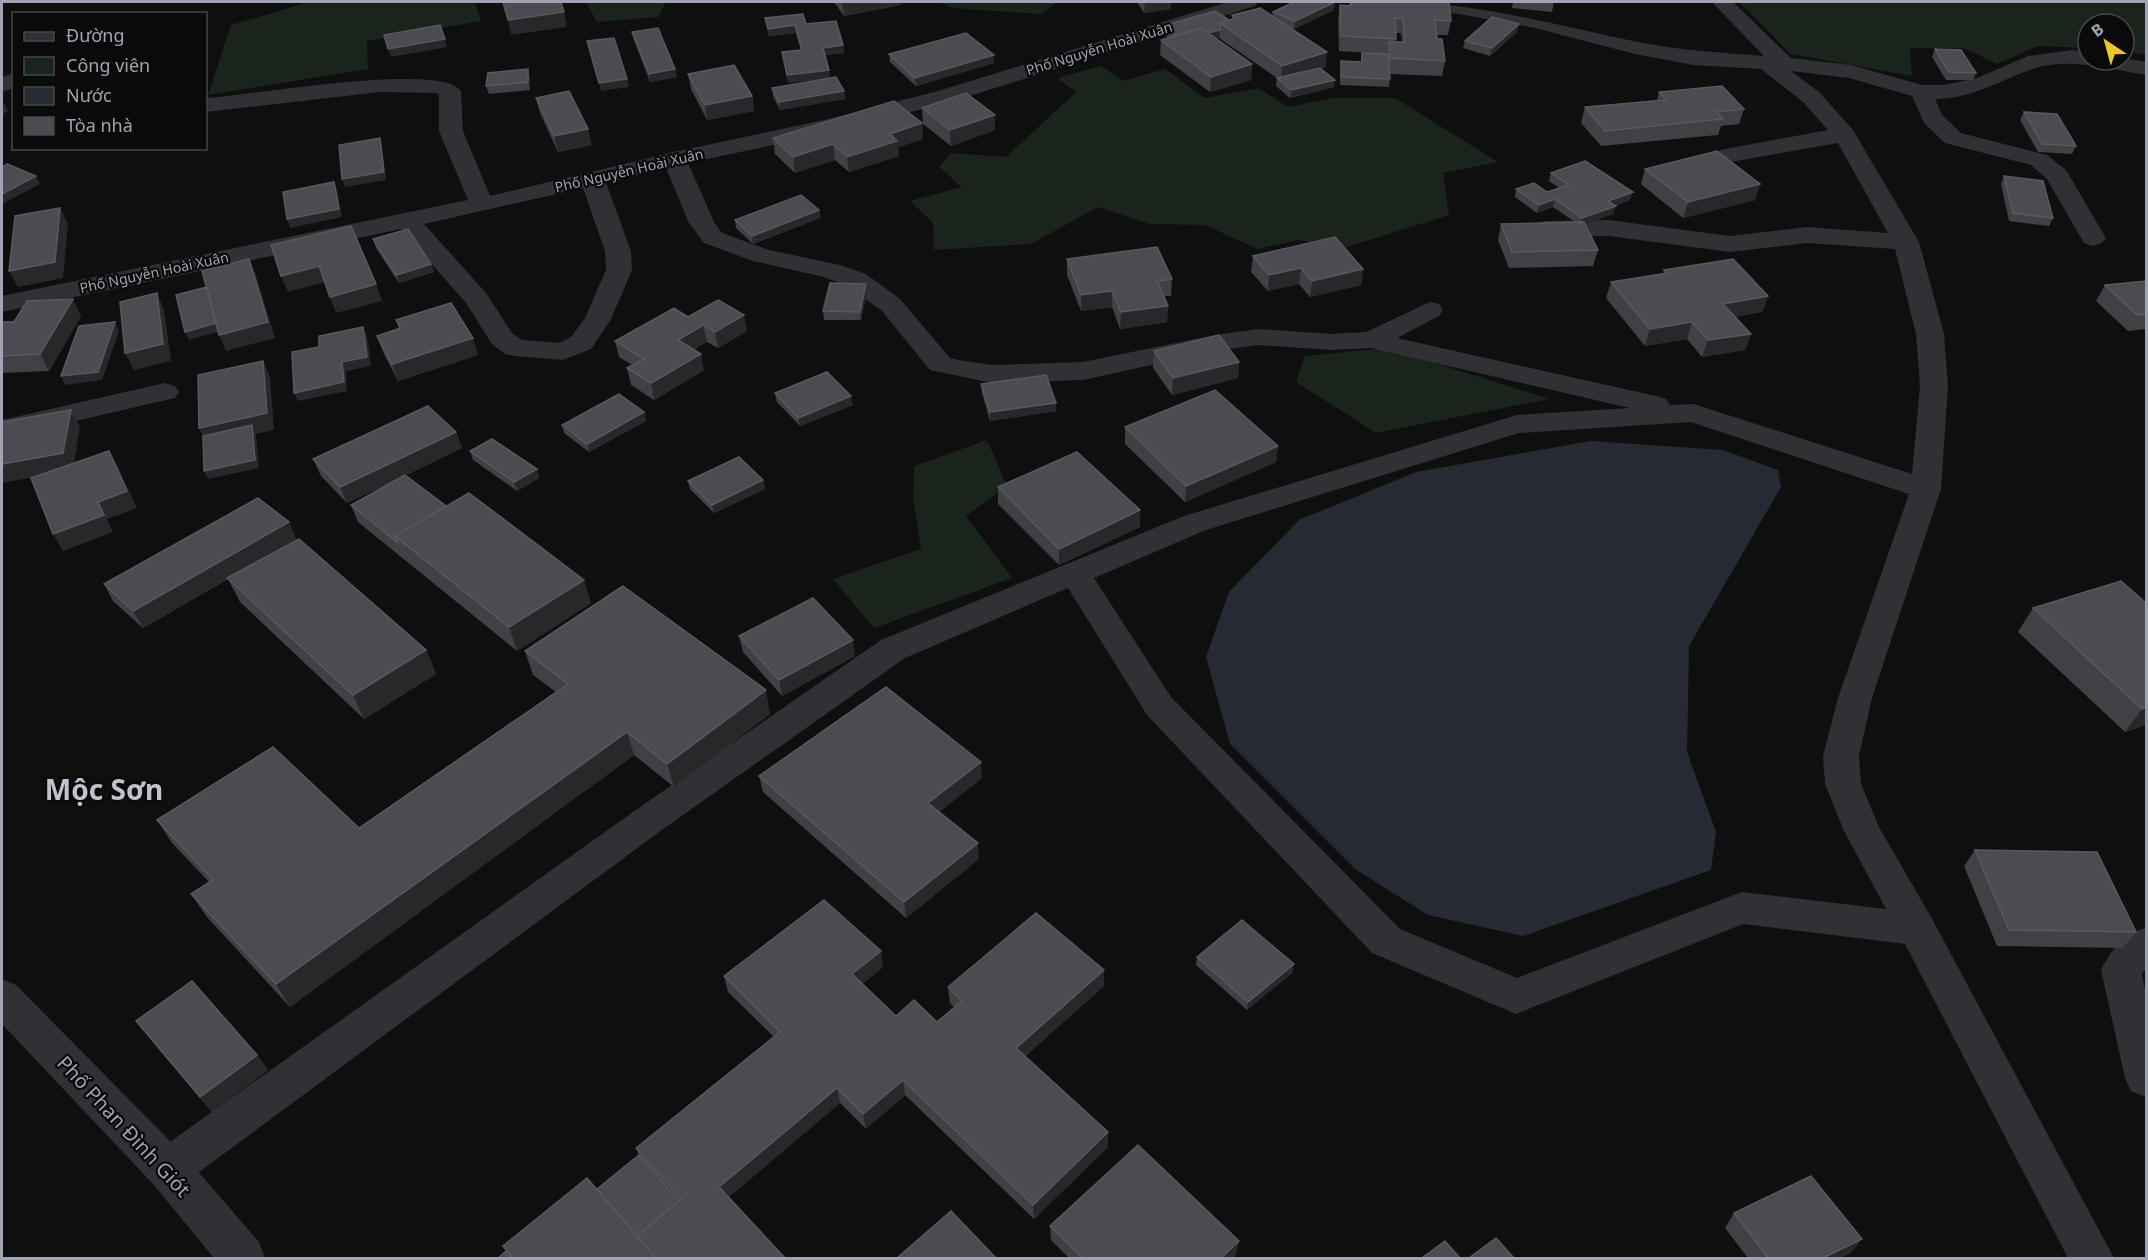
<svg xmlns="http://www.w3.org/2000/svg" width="2148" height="1260" font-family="'Noto Sans',sans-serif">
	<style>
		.green { fill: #1b231d }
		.water { fill: #262b33 }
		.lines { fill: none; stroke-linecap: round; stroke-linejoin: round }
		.minor { fill: #303035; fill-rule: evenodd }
		.tertiary { fill: #303035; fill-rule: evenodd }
		.wall { fill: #404045; fill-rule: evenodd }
		.shaded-wall { fill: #28282b }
		.building { fill: #4b4b51; stroke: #585960; stroke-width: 1.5 }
		.labels { text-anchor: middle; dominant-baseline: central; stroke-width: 4.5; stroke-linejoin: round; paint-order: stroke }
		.far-street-label { font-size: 14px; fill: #a0a3b1; stroke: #0a0a0b }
		.near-street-label { font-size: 20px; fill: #a0a3b1; stroke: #0a0a0b }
		.town-label { font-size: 28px; font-weight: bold; fill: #c1c2cd; stroke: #0a0a0b }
	</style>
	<rect width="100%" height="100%" fill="#0f0f10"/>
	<path class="green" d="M309,2H475L481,21L367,41L368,69L208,95L231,25Z
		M586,2H665L659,17L597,22Z
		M940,2H1057L1041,14L953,8Z
		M1739,2H2146V55L2124,51V24H2088V48L2038,46L1997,64L1964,48H1910L1912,76L1791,54Z
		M1101,66L1123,81L1165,69L1205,98L1259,88L1288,107L1333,98H1395L1498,162L1443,173L1449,215L1341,249L1299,240L1257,249L1205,225L1149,224L1098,207L1031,244L934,250L933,223L910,201L962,187L939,167L951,153L1006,157L1076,92L1057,78Z
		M1388,348L1549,399L1376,433L1296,382L1305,356Z
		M987,440L1007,486L966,516L1012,578L874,628L833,579L921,549L913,498L914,466Z"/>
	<path class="water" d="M1591,441L1723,450L1778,470L1781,487L1689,646L1687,752L1716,832L1711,870L1523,936L1428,915L1355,869L1230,744L1206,657L1229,592L1299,520L1416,472Z"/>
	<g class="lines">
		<path class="minor" d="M1228,2H1258L1255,6L954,101L825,134L688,163L714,222L722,233L769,250L840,265L866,274L900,299L950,358L958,360L992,365L1083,362L1215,335L1258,329L1331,334L1366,332L1430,302L1439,304L1443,310L1439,316L1397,338L1656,396L1666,399L1670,405L1693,404L1703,407L1912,474L1920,386L1916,334L1895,249L1807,243L1730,252L1609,236L1544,237L1535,234L1531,229L1535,224L1544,221L1609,220L1730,236L1807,227L1888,233L1838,143L1725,163L1717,161L1713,156L1717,151L1725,149L1828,130L1803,102L1761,69L1693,65L1635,54L1535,28L1459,14L1393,8L1386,6L1383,2C1471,0 1553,25 1638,42C1680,50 1722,53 1764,56L1712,2H1733L1791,58L1851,65L1922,85H1944L1977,78L2028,56L2072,50L2088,52V60L2124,58L2146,62V75C2109,69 2068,57 2032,69C1999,81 1971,99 1935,99L1942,115L1961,133L2047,155L2066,170L2106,238L2102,243L2093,246L2084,243L2047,179L2031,165L1945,143L1924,123L1912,96L1849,78L1791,71L1819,92L1853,130L1919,242L1944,334L1948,386L1941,489L1872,698L1859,756L1861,784L1879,827L1931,917L2114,1258H2068L1905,944L1743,924L1516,1014L1502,1008L1372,953L1147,715L1068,588L905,658L659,832L183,1184L168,1190L153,1184L146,1169L153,1154L633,812L881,640L1184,516L1517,415L1630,408L1371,348L1331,350L1258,345L1215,351L1083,380L992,383L930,370L882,311L848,286L824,277L753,261L704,243L689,223L666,168L606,183L631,251L632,270L611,319L591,349L563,360L515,356L505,354L492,344L466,303L401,229L2,312V296L468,200L439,131V94L435,93L380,92L206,112V98C248,96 441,61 461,91L463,131L490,196L674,152L824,120L938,91ZM583,188L605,251L606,270L585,318L571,337L559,343L522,340L512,333L486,293L424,224ZM1691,422L1909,494L1838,698L1823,756L1825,784L1844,831L1886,909L1742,892L1517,978L1400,929L1171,697L1094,578L1206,530L1519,433Z
			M14,73V88L2,92V77Z
			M165,383L175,386L179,392L175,398L2,438V420Z
			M2146,928V968L2142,974L2146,994V1097L2131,1091L2125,1078L2101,970C2111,950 2124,933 2146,928Z"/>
		<path class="tertiary" d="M2,979L16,985L183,1154L259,1242L265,1258H214L153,1184L2,1024Z"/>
	</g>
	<path class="wall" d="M834,2H900L901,5L844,16Z
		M1137,2H1171V9L1144,13Z
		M1335,2L1334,10L1294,29L1290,27L1326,67L1321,68L1335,80L1334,87L1290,98L1276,86L1277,78L1219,38L1215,39L1252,64L1251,80L1210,92L1160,55L1161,40L1168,38L1162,34V26L1229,20L1232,19V15L1272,16L1273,12Z
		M1349,2H1449L1451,21L1448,35H1437L1445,61L1442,76L1390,74L1389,87L1340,85L1341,61L1361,62L1362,53L1387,54L1339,51L1338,20L1340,5L1349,6ZM1396,33H1401L1402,42H1396Z
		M1513,2H1554L1552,12L1512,8Z
		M765,18L806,24L843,45L844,53L825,55L829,70L830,78L788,83L782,52L801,50L796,33L769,36Z
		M632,32L675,69L677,77L650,82L634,40Z
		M1517,32L1490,56L1463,48L1465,41Z
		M1935,49L1976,73L1973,80H1946L1932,57Z
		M889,54L994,55V63L916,86L890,62Z
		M688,74L752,96L754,111L707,120L691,89Z
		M530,77V90L489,94L486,86Z
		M772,88L844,91L845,99L780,110L773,96Z
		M1659,92L1744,109L1739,124L1721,126L1718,135L1601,146L1581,123L1585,107L1657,100Z
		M536,98L592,145L558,152L540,113Z
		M922,108L995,130L951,146L923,124Z
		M2024,112L2076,146L2072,154L2038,152L2020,120Z
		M922,123L923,139L898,147L899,156L849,172L835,160L795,173L775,154L773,138Z
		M1645,169L1760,184L1755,200L1683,218L1641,184Z
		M1551,173L1630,200L1615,206L1613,214L1585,224L1598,250L1593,266L1509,268L1498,240L1501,224L1575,222L1553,207L1537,213L1515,197L1516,189L1547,192L1559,188L1549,181Z
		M2004,176L2053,218L2049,226L2009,221L2001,184Z
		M819,210L820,218L753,244L736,228L735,220Z
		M373,239L431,264L434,272L399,283L376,248Z
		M1253,256L1363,269L1361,285L1310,297L1299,284L1268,291L1251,272Z
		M1067,259L1172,279L1171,296H1164L1168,306L1167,322L1120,329L1112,307L1081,311L1067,275Z
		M1664,270L1768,296L1762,312L1735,317L1751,334L1745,350L1702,357L1687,339L1645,346L1606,298L1611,282L1663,274Z
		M2146,281V329L2128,331L2096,301L2105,285Z
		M867,292L861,320H824L823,311Z
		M81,316L49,371L2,373V322Z
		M688,317L747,331L718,348L707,342L694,349L704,370L654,400L631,385L627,368L632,365L619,357L615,341Z
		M396,320L478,355L398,381L383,352L377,336L399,329Z
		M1154,351L1239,362L1238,378L1172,395L1153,368Z
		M981,384L1056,403V411L990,421L982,393Z
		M775,393L853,405L800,426L777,402Z
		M644,412L646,421L589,452L564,433L562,425Z
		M1125,427L1278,446L1276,462L1185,502L1125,444Z
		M456,432L462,448L406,475L446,506L591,603L517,651L358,522L351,505L398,479L347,503L321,476L313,459Z
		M470,451L537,469L539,478L517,491L473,460Z
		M763,480L765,489L714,513L690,489L688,481Z
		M998,487L1140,527L1059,565L998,504Z
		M289,522L296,539L236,574L426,650L436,674L364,719L240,602L228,579L143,628L113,601L104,584Z
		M2121,581L2146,725L2125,732L2018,632L2033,608Z
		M739,636L855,656L782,696L743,652Z
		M525,651L770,714L674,787L634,755L290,1007L207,917L191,894L209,882L172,843L157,820L359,828L556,692L533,675Z
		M759,776L982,778L939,812L979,859L906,918L763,792Z
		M1975,850L2136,932L2123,948L1997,946L1964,866Z
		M1197,957L1293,972L1247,1010L1196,965Z
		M883,967L862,984L896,1016L937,1022L954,1007L950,1003L948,987L1104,986L1025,1056L1108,1132V1147L1034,1219L905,1095L866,1129L840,1103L729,1197L785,1258H498L506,1251L503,1246L597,1189L639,1155L636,1148L774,1037L728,992L724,976Z
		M136,1021L257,1055L268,1070L212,1112Z
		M1734,1213L1851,1253L1839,1258H1748L1725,1228Z
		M1050,1226L1236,1255L1233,1258H1069L1051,1240Z"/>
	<path class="shaded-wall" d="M842,2H900L901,5L844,16Z
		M1145,2H1171V9L1144,13Z
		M1335,2L1334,10L1294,29L1295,21Z
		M564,12L567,27L511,35L508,20Z
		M1519,24L1517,32L1490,56L1492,48Z
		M795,25L796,33L769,36L768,29Z
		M1220,30L1219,38L1182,49L1183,41Z
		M445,39L447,47L391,57L388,49Z
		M843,45L844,53L824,55L823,48Z
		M1327,52L1326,67L1281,81L1282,66Z
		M994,55V63L916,86L915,78Z
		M1252,64L1251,80L1210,92L1211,77Z
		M528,69L530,77V90L528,82Z
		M675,69L677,77L650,82L649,74Z
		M829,70L830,78L788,83L787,75Z
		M627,79L629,87L601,91L599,83Z
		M1335,80L1334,87L1290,98L1291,90Z
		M844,91L845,99L780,110L779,102Z
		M752,96L754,111L707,120L705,105Z
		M4,103L8,111L2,114V104Z
		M995,115V130L951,146L950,130Z
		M922,123L923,139L898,147L899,156L849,172L847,157L890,134Z
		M588,129L592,145L558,152L554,136Z
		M380,138L382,146L386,180L345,187L342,179Z
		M833,144L835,160L795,173L793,157Z
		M36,176L40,184L2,204V194Z
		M334,182L337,190L342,217L290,228L287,219Z
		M1760,184L1755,200L1683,218L1688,202Z
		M1633,192L1630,200L1606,209L1608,201Z
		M1555,199L1553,207L1537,213L1539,205Z
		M1616,206L1613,214L1580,226L1582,218Z
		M60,208L68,224L63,278L18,287L9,271Z
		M819,210L820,218L753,244L752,236Z
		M249,259L256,275L275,338L226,351L219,335Z
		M431,264L434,272L399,283L396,275Z
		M319,266L325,282L288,292L281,276Z
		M1301,268L1299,284L1268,291L1269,275Z
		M1363,269L1361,285L1310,297L1312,281Z
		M376,284L382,301L336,313L330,297Z
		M866,284L867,292L861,320L860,312Z
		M1112,291V307L1081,311V295Z
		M157,293L164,310L171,361L134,370L125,353Z
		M1768,296L1762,312L1717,320L1723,304Z
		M73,299L81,316L49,371L40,354Z
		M1168,306L1167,322L1120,329L1121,312Z
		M744,315L747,331L718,348L715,332Z
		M115,322L119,331L102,380L65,385L61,376Z
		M1692,322L1687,339L1645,346L1650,329Z
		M218,323L221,331L189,340L185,332Z
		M703,325L707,342L682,356L678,340Z
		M363,327L367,335L371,366L346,371L347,391L298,401L294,393L342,362Z
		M1751,334L1745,350L1702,357L1708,340Z
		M473,338L478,355L398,381L392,364Z
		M701,354L704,370L654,400L651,383Z
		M263,361L270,377L274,430L256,434L259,468L208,479L204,471L207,445L199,428Z
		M1239,362L1238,378L1172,395L1173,378Z
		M851,396L853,405L800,426L798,418Z
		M1056,403V411L990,421V412Z
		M71,410L80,426L73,470L2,483V464Z
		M644,412L646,421L589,452L587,444Z
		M456,432L462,448L347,503L340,487Z
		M1278,446L1276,462L1185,502L1186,486Z
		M109,451L118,467L137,508L107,519L113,532L63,551L53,534L98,502Z
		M537,469L539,478L517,491L514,482Z
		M763,480L765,489L714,513L712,505Z
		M1140,510V527L1059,565V549Z
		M289,522L296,539L143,628L133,611Z
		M584,580L591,603L517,651L509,627Z
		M853,640L855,656L782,696L779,680Z
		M426,650L436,674L364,719L353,695Z
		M766,690L770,714L674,787L667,764Z
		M2146,707V725L2125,732L2142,709Z
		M627,732L634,755L290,1007L276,984Z
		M981,762L982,778L930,819L928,803Z
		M978,843L979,859L906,918L904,902Z
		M881,951L883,967L855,990L852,974Z
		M1294,964L1293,972L1247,1010L1248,1002Z
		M1104,970V986L1017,1064L1016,1048Z
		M257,1055L268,1070L212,1112L200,1097Z
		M903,1080L905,1095L866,1129L863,1114Z
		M837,1088L840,1103L724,1201L719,1187Z
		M1108,1132V1147L1034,1219L1033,1205Z
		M1862,1239L1851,1253L1839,1258H1823Z
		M1239,1241L1236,1255L1233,1258H1221Z"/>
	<path class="building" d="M503,2H561L564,12L508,20Z
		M1294,2H1335L1295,21L1273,12Z
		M1351,2H1449L1451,21L1435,20L1437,39H1442L1445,61L1390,58L1389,42H1405L1403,18H1395L1396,39L1341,36L1340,5L1351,6Z
		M1260,8L1327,52L1282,66L1220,23L1236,18L1232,15Z
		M1215,11L1229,20L1220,23V30L1208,33L1201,28L1176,36L1162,26Z
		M803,14L806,24L836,21L843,45L823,48L829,70L787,75L782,52L802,50L795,25L768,29L765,18Z
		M1492,17L1519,24L1492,48L1465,41Z
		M440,25L445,39L388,49L384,35Z
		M658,28L675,69L649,74L632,32Z
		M1201,28L1252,64L1211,77L1161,40Z
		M966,33L994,55L915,78L889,54Z
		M614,38L627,79L599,83L587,41Z
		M1935,49L1961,50L1976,73L1949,72Z
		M1362,53L1388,54L1390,79L1341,77V61L1362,62Z
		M734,65L752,96L705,105L688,74Z
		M1320,68L1335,80L1291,90L1277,78Z
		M528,69V82L486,86L488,73Z
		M836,77L844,91L779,102L772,88Z
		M1722,86L1744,109L1716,112L1723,119L1605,131L1585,107L1666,100L1659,92Z
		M569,91L588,129L554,136L536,98Z
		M966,93L995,115L950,130L922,108Z
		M894,101L922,123L890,134L897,141L847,157L833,144L793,157L773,138Z
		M2024,112L2057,114L2076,146L2042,144Z
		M380,138L384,172L342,179L339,145Z
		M1717,151L1760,184L1688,202L1645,169Z
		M1585,161L1633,192L1608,201L1616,206L1582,218L1555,199L1539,205L1516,189L1534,183L1547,192L1569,185L1551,173Z
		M7,164L36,176L2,194V167Z
		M2004,176L2043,181L2053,218L2013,213Z
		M334,182L339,209L287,219L283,192Z
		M801,195L819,210L752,236L735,220Z
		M60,208L55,262L9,271L15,216Z
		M1584,222L1598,250L1512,252L1501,224Z
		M351,226L376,284L330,297L319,266L281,276L271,245Z
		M408,229L431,264L396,275L373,239Z
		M1335,237L1363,269L1312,281L1301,268L1269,275L1253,256Z
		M1157,247L1172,279L1157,281L1168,306L1121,312L1112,291L1081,295L1067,259Z
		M249,259L268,322L219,335L202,271Z
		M1733,259L1768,296L1723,304L1751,334L1708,340L1692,322L1650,329L1611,282L1668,273L1664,270Z
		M2146,281V314L2137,315L2105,285Z
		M830,283L866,284L860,312L823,311Z
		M207,287L216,323L185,332L176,295Z
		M157,293L163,344L125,353L120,302Z
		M73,299L40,354L2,356V322H14L27,301Z
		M718,300L744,315L715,332L703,325L678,340L701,354L651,383L627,368L644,359L615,341L674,308L688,317Z
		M451,303L473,338L392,364L377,336L401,328L396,320Z
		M115,322L98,372L61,376L79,326Z
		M363,327L367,357L342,362L344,382L294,393L292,352L319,347V336Z
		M1219,335L1239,362L1173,378L1154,351Z
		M263,361L267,413L199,428L198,375Z
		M827,372L851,396L798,418L775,393Z
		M1046,375L1056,403L990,412L981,384Z
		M1215,390L1278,446L1186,486L1125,427Z
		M619,394L644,412L587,444L562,425Z
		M428,406L456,432L340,487L313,459Z
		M71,410L63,453L2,464V422Z
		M252,425L255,460L204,471L203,436Z
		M492,439L537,469L514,482L470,451Z
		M109,451L127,491L98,502L104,515L53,534L31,478Z
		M1077,452L1140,510L1059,549L998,487Z
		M739,457L763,480L712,505L688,481Z
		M405,475L446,506L395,536L398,543L351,505Z
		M469,493L584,580L509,627L395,536Z
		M258,498L289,522L133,611L104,584Z
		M299,539L426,650L353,695L227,578Z
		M2121,581L2146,603V707L2142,709L2033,608Z
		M623,586L766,690L667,764L627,732L276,984L191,894L213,880L157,820L273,747L359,828L568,684L525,651Z
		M813,598L853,640L779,680L739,636Z
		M886,687L981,762L928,803L978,843L904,902L759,776Z
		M1975,850L2097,852L2136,932L2009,930Z
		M824,900L881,951L852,974L896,1016L914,1000L937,1022L962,1001L948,987L1036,913L1104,970L1016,1048L1108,1132L1033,1205L903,1080L863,1114L837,1088L719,1187L785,1258H656L637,1236L681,1199L636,1148L780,1032L724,976Z
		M1242,920L1294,964L1248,1002L1197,957Z
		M192,981L257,1055L200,1097L136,1021Z
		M1138,1145L1239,1241L1221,1258H1083L1050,1226Z
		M639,1155L679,1201L637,1236L597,1189Z
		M1811,1176L1862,1239L1823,1258H1768L1734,1213Z
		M587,1178L656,1258H513L503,1246Z
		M951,1211L996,1258H897Z
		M1496,1238L1514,1258H1469Z
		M1445,1241L1460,1258H1422Z
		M506,1251L512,1258H498Z"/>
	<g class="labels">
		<g class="far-street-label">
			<text transform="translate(1099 48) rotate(-17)">Phố Nguyễn Hoài Xuân</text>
			<text transform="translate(629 170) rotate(-13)">Phố Nguyễn Hoài Xuân</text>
			<text transform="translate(154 272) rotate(-12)">Phố Nguyễn Hoài Xuân</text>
		</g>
		<g class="near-street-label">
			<text transform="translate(124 1126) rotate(47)">Phố Phan Đình Giót</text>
		</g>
		<g class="town-label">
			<text x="104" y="789">Mộc Sơn</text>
		</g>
	</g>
	<rect width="2148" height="1260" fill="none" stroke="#a0a3b1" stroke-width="6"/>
	<rect x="12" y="12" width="195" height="138" fill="#0a0a0b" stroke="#46474d" stroke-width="1.5"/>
	<rect x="24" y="32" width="30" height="9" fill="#303035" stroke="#46474d" stroke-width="1.5"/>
	<text x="66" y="42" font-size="18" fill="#a0a3b1">Đường</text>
	<rect x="24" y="57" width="30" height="18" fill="#1b231d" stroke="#46474d" stroke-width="1.5"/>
	<text x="66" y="72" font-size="18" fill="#a0a3b1">Công viên</text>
	<rect x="24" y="87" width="30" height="18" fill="#262b33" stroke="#46474d" stroke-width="1.5"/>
	<text x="66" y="102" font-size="18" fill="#a0a3b1">Nước</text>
	<rect x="24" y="117" width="30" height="18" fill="#4b4b51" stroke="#46474d" stroke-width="1.5"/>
	<text x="66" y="132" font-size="18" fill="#a0a3b1">Tòa nhà</text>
	<g transform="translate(2106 42) rotate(324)"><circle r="28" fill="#0a0a0b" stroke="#46474d" stroke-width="1.5"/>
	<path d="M0-4.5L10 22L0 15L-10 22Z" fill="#ecc72b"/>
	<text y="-9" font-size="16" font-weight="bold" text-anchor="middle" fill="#a0a3b1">B</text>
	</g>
</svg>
